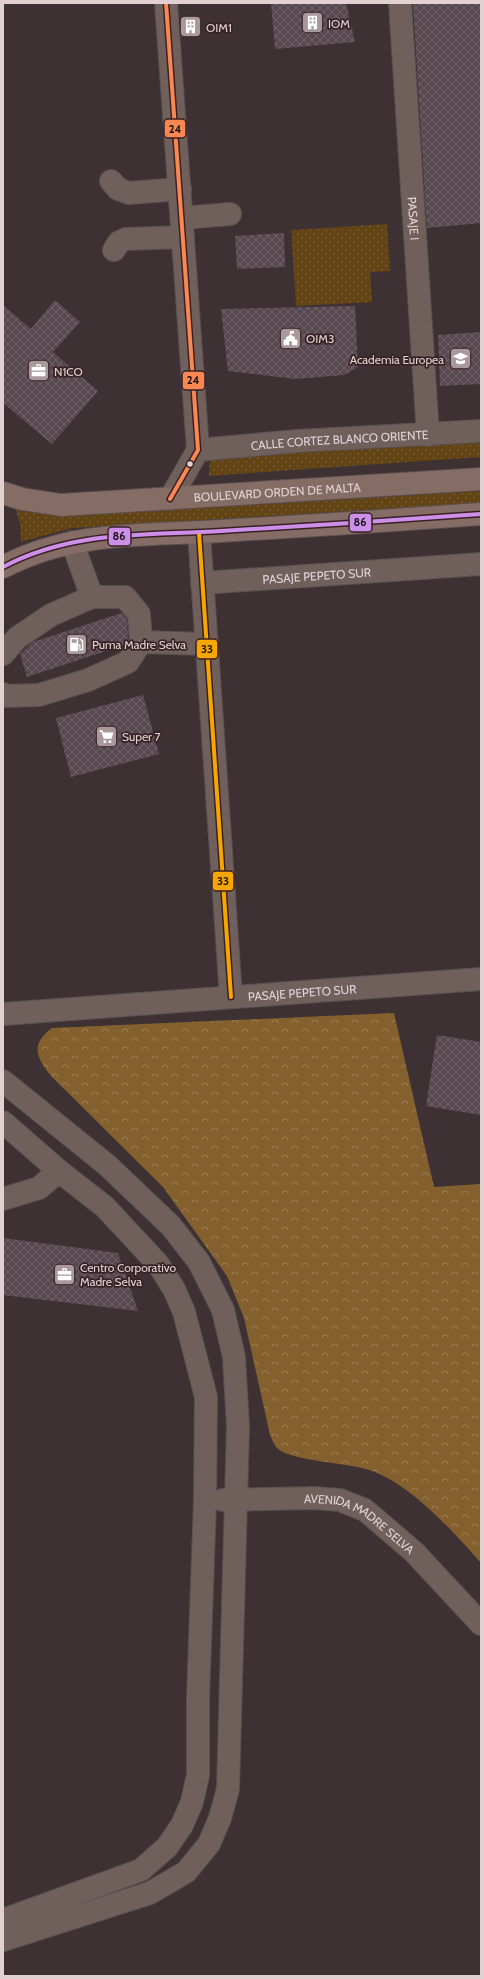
<svg xmlns="http://www.w3.org/2000/svg" width="484" height="1979" font-family="Cabin,sans-serif">
	<style>
		.grass { fill: url(#grass-dots) }
		.forest { fill: url(#forest-crowns) }
		.building { fill: url(#building-cross-hatch) }
		.lines { fill: none; stroke-linecap: round; stroke-linejoin: round }
		.minor-casing { stroke: #5b4f51; stroke-width: 24 }
		.highway-casing { stroke: #5b4f51; stroke-width: 24 }
		.minor { stroke: #6f605b; stroke-width: 22 }
		.highway { stroke: #856d65; stroke-width: 22 }
		.bus-1-casing { stroke: #392226; stroke-width: 7 }
		.bus-2-casing { stroke: #392226; stroke-width: 7 }
		.bus-3-casing { stroke: #392226; stroke-width: 7 }
		.bus-1 { stroke: #f88751; stroke-width: 4 }
		.bus-2 { stroke: #f7a600; stroke-width: 4 }
		.bus-3 { stroke: #ce8fe9; stroke-width: 4 }
		.bus-dot { fill: #e1d1d3; stroke: #392226; stroke-width: 1.5 }
		.labels { text-anchor: middle; dominant-baseline: central; stroke-width: 3.5; stroke-linejoin: round; paint-order: stroke }
		.poi-label { font-size: 12px; fill: #e1d1d3; stroke: #392226; text-anchor: start }
		.street-label { font-size: 12px; fill: #e1d1d3; stroke: #392226 }
		.line-badge { stroke: #392226; stroke-width: 1.5 }
		.pale-badge-label { font-size: 11px; text-anchor: middle; font-weight: bold; fill: #111 }
	</style>
	<defs>
		<pattern id="grass-dots" width="8" height="8" patternUnits="userSpaceOnUse"><rect width="8" height="8" fill="#614314"/><path d="M2 2h.1M6 6h.1" fill="none" stroke="#775d35" stroke-width="1.8" stroke-linecap="round"/></pattern>
		<pattern id="forest-crowns" width="20" height="18" patternUnits="userSpaceOnUse"><rect width="20" height="18" fill="#83602e"/><path d="M2 6a3 3 0 1 1 6 0M12 15a3 3 0 1 1 6 0" fill="none" stroke="#9a7d55"/></pattern>
		<pattern id="building-cross-hatch" width="8" height="8" patternUnits="userSpaceOnUse"><rect width="8" height="8" fill="#584951"/><path d="M0 0l8 8M0 8l8-8" fill="none" stroke="#706269"/></pattern>
	</defs>
	<rect width="100%" height="100%" fill="#3e3133"/>
	<path class="grass" d="M387,224L390,271L370,272L372,302L296,306L291,230Z
		M481,436V457L209,476L210,455Z
		M481,491V503L72,528L21,542L20,524L16,510L47,515L66,516Z"/>
	<path class="forest" d="M394,1013L434,1187L481,1184V1563C454,1532 411,1485 372,1471C353,1463 289,1461 277,1448C274,1445 272,1439 270,1435L244,1318L227,1276L163,1187L52,1077C37,1059 29,1045 52,1028Z"/>
	<path class="building" d="M271,3H346L355,42L275,49Z
		M413,3H481V223L427,228Z
		M284,233L285,267L237,269L235,236Z
		M55,300L80,322L53,352L98,391L52,444L3,403V305L31,329Z
		M355,306L358,367L344,375L295,379L228,371L221,309Z
		M481,332V384L440,386L438,335Z
		M122,613L127,619L128,639L124,645L27,677L20,654L33,642Z
		M143,695L159,754L71,777L56,718Z
		M437,1035L481,1042V1115L426,1106Z
		M3,1238L118,1253L138,1311L3,1295Z"/>
	<g class="lines">
		<defs>
			<g id="minor">
				<path d="M166,3L198,450L170,499"/>
				<path id="s1" d="M400,3L428,435"/>
				<path d="M111,181L118,189L129,193L180,189"/>
				<path d="M182,218L230,214"/>
				<path d="M114,250L119,242L126,239L183,237"/>
				<path id="s2" d="M198,450L297,441L481,431"/>
				<path d="M199,533L231,997"/>
				<path d="M72,542L92,597"/>
				<path id="s3" d="M202,583L481,564"/>
				<path d="M141,642L207,644"/>
				<path d="M3,654L17,638L51,615L92,597H125L139,614L141,642L128,662L88,680L39,695L6,696L3,694"/>
				<path id="s4" d="M3,1014L481,979"/>
				<path d="M3,1081L107,1165L171,1226L199,1262L223,1310L234,1357L238,1427L228,1789L220,1818L209,1844L186,1872L150,1893L3,1940"/>
				<path d="M3,1122L59,1171L105,1207L158,1264L174,1289L184,1312L206,1397L205,1501L198,1698V1775L192,1802L182,1825L167,1847L141,1870L3,1920"/>
				<path d="M3,1199L39,1188L59,1171"/>
				<path id="s5" d="M223,1500L314,1498L340,1500L365,1510L414,1552L481,1624"/>
			</g>
			<g id="highway">
				<path id="s6" d="M3,493L22,499L61,505L481,479"/>
				<path d="M3,567C73,530 145,536 221,531C308,526 394,520 481,514"/>
			</g>
		</defs>
		<use href="#minor" class="minor-casing"/>
		<use href="#highway" class="highway-casing"/>
		<use href="#minor" class="minor"/>
		<use href="#highway" class="highway"/>
		<defs>
			<path id="bus-1" d="M166,3L198,450L170,499"/>
			<path id="bus-2" d="M199,533L231,997"/>
			<path id="bus-3" d="M3,567C73,530 145,536 221,531C308,526 394,520 481,514"/>
		</defs>
		<use href="#bus-1" class="bus-1-casing"/>
		<use href="#bus-2" class="bus-2-casing"/>
		<use href="#bus-3" class="bus-3-casing"/>
		<use href="#bus-1" class="bus-1"/>
		<use href="#bus-2" class="bus-2"/>
		<use href="#bus-3" class="bus-3"/>
	</g>
	<defs>
		<symbol id="building-square" viewBox="-11 -11 22 22"><rect x="-9" y="-9" width="18" height="18" rx="4" fill="#a8999b" stroke="#392226"/><path d="M-4-6H4V6H1V3H-1V6H-4ZM-2.5-4.3h1.7v1.8h-1.7ZM.8-4.3h1.7v1.8H.8ZM-2.5-1h1.7V.8h-1.7ZM.8-1h1.7V.8H.8Z" fill="#fff"/></symbol>
		<symbol id="civic-square" viewBox="-11 -11 22 22"><rect x="-9" y="-9" width="18" height="18" rx="4" fill="#a8999b" stroke="#392226"/><path d="M-.6-6.5H3V-4.5H.6V-3L4-1V1h2V6H-6V1h2V-1L-.6-3ZM-1.2 2.5V6h2.4V2.5Z" fill="#fff"/></symbol>
		<symbol id="school-square" viewBox="-11 -11 22 22"><rect x="-9" y="-9" width="18" height="18" rx="4" fill="#a8999b" stroke="#392226"/><path d="M0-5L7-2L0 1L-7-2ZM-4 1L0 2.5L4 1V4Q0 6-4 4Z" fill="#fff"/></symbol>
		<symbol id="office-square" viewBox="-11 -11 22 22"><rect x="-9" y="-9" width="18" height="18" rx="4" fill="#a8999b" stroke="#392226"/><path d="M-6-3h4V-5.5h4V-3h4V5H-6ZM-1-4.5V-3h2v-1.5ZM-6 0V1H6V0Z" fill="#fff"/></symbol>
		<symbol id="fuel-square" viewBox="-11 -11 22 22"><rect x="-9" y="-9" width="18" height="18" rx="4" fill="#a8999b" stroke="#392226"/><path d="M-5.5-6h7V0h2V4h1.3V-2.5L3-4.5l.8-.8L6-3V5H2.5V1h-1V6h-7ZM-4.2-4.7v3.2H.2V-4.7Z" fill="#fff"/></symbol>
		<symbol id="supermarket-square" viewBox="-11 -11 22 22"><rect x="-9" y="-9" width="18" height="18" rx="4" fill="#a8999b" stroke="#392226"/><path d="M-6-5.5h2.5l.6 2H6L4.5 2H-2.5L-4.4-4H-6ZM-1.5 3.2a1.3 1.3 0 1 0 .1 0ZM3 3.2a1.3 1.3 0 1 0 .1 0Z" fill="#fff"/></symbol>
	</defs>
	<g fill-rule="evenodd">
		<use href="#building-square" x="300" y="10" width="25" height="25"/>
		<use href="#building-square" x="178" y="14" width="25" height="25"/>
		<use href="#civic-square" x="278" y="326" width="25" height="25"/>
		<use href="#school-square" x="448" y="346" width="25" height="25"/>
		<use href="#office-square" x="26" y="358" width="25" height="25"/>
		<use href="#fuel-square" x="64" y="632" width="25" height="25"/>
		<use href="#supermarket-square" x="94" y="724" width="25" height="25"/>
		<use href="#office-square" x="52" y="1262" width="25" height="25"/>
	</g>
	<circle class="bus-dot" cx="190" cy="464" r="3.5"/>
	<g class="labels">
		<g class="poi-label">
			<text x="328" y="23">IOM</text>
			<text x="206" y="27">OIM1</text>
			<text x="306" y="338">OIM3</text>
			<text x="444" y="359" text-anchor="end">Academia Europea</text>
			<text x="54" y="371">N1CO</text>
			<text x="92" y="644">Puma Madre Selva</text>
			<text x="122" y="736">Super 7</text>
			<text x="80" y="1267">Centro Corporativo<tspan x="80" dy="14">Madre Selva</tspan></text>
		</g>
		<g class="street-label">
			<text stroke="none"><textPath href="#s1" startOffset="216">PASAJE I</textPath></text>
			<text stroke="none"><textPath href="#s2" startOffset="142">CALLE CORTEZ BLANCO ORIENTE</textPath></text>
			<text stroke="none"><textPath href="#s6" startOffset="276">BOULEVARD ORDEN DE MALTA</textPath></text>
			<text stroke="none"><textPath href="#s3" startOffset="115">PASAJE PEPETO SUR</textPath></text>
			<text stroke="none"><textPath href="#s4" startOffset="300">PASAJE PEPETO SUR</textPath></text>
			<text stroke="none"><textPath href="#s5" startOffset="144">AVENIDA MADRE SELVA</textPath></text>
		</g>
	</g>
	<g class="line-badge">
		<rect x="164" y="119" width="22" height="19" rx="4" fill="#f88751"/>
		<rect x="182" y="371" width="23" height="19" rx="4" fill="#f88751"/>
		<rect x="349" y="513" width="23" height="19" rx="4" fill="#ce8fe9"/>
		<rect x="108" y="527" width="23" height="19" rx="4" fill="#ce8fe9"/>
		<rect x="196" y="639" width="22" height="20" rx="4" fill="#f7a600"/>
		<rect x="212" y="871" width="22" height="20" rx="4" fill="#f7a600"/>
	</g>
	<g class="pale-badge-label">
		<text x="175" y="133">24</text>
		<text x="193" y="384">24</text>
		<text x="360" y="526">86</text>
		<text x="119" y="540">86</text>
		<text x="207" y="653">33</text>
		<text x="223" y="885">33</text>
	</g>
	<rect width="484" height="1979" fill="none" stroke="#e1d1d3" stroke-width="8"/>
</svg>
